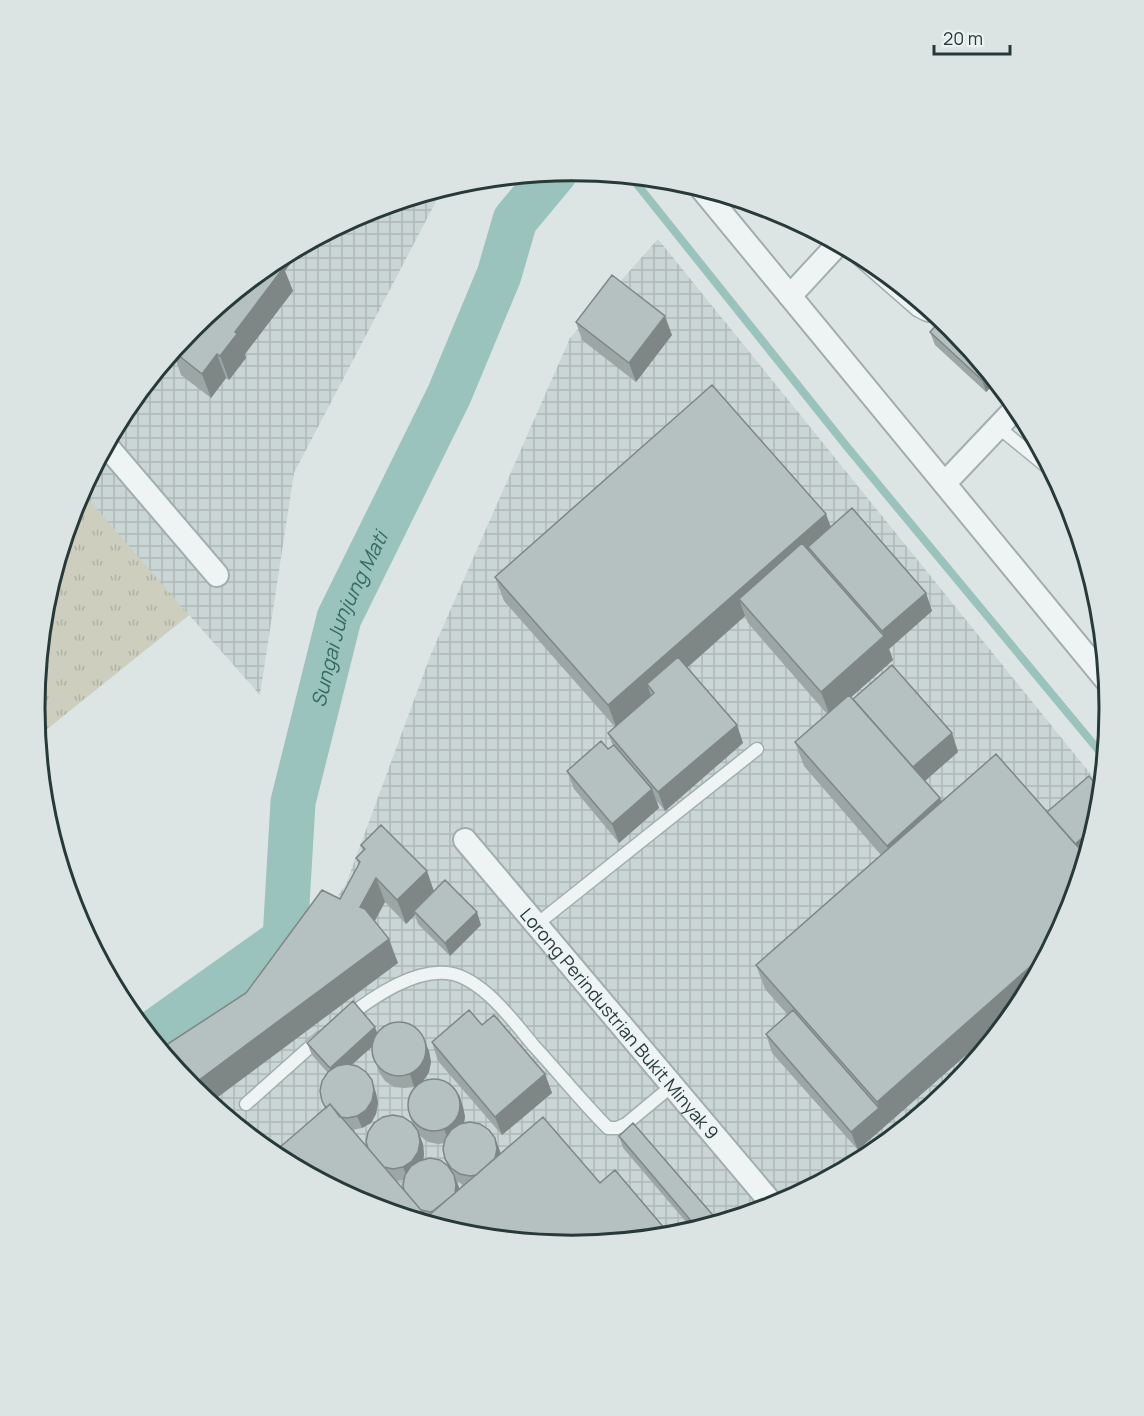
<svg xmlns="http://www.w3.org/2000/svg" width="1144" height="1416" font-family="Manrope,sans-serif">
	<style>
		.industrial { fill: url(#industrial-grid) }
		.grass { fill: url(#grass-tufts) }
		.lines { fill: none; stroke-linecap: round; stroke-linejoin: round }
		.stream { stroke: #99c3bc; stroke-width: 8 }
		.river { stroke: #99c3bc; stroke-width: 45 }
		.service-casing { stroke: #a2aead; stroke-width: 15 }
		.minor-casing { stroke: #a2aead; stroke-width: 26 }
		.service { stroke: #eef4f4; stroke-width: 12 }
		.minor { stroke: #eef4f4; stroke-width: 22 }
		.wall { fill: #9ba6a5; fill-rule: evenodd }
		.shaded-wall { fill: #7e8786 }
		.building { fill: #b4c1c0; stroke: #7e8786; stroke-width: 1.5 }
		.labels { text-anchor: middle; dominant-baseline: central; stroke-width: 6; stroke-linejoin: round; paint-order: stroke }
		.street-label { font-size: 18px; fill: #273a39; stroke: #ebf3f2 }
		.water-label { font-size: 20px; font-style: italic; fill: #346b63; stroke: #ebf3f2 }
		.rim { fill: none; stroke: #273a39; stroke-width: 3 }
	</style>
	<defs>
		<pattern id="industrial-grid" width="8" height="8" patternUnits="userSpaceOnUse" patternTransform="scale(1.5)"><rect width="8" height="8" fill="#cad6d5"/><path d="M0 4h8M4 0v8" fill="none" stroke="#aeb8b8"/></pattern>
		<pattern id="grass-tufts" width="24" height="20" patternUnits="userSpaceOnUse" patternTransform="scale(1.5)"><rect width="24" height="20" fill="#cdcebe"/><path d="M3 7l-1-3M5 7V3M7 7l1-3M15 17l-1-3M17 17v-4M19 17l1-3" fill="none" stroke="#b0b2a4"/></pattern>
	</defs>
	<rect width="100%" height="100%" fill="#dce5e4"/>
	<path class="industrial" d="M443,188L294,473L260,695L189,615L37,737L35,708L45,603L76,502L125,409L192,328L274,261L367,211Z
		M658,239L1102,788L1099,813L1068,914L1019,1007L952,1088L870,1155L777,1205L677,1235L572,1245L467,1235L366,1204L273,1155L192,1088L164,1055L255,1017L346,884L431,654L570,338Z"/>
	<path class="grass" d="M81,491L189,615L37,737L35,708L45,603L76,502Z"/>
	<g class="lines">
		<path class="stream" d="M633,177L636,183L848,448L1105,758"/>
		<path class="river" id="s1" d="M148,1034L154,1032L285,939L293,802L339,618L449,395L499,275L515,220L555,172"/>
		<defs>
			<path id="service" d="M846,248L917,310C924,314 929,317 936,315
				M998,427L1052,471
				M537,924L757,749
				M346,1018C373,997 417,966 453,974C485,982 514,1022 534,1046C559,1073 582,1102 608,1128H617L626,1124L673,1085
				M246,1104L320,1038"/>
			<g id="minor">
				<path d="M701,188L1107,681"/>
				<path d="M790,296L838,244"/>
				<path d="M106,445L217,575"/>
				<path d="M945,483L1017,407"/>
				<path id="s2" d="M465,840L774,1206"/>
			</g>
		</defs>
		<use href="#service" class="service-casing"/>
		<use href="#minor" class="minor-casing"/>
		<use href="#service" class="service"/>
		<use href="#minor" class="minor"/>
	</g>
	<path class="wall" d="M285,271L293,291L245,354L246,358L229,380L226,378L211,398L181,375L173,352L192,328Z
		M576,322L672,335L636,382L582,340Z
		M930,332L996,382L986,392L935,345Z
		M1028,426L1041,451L1031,441L1026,429Z
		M831,527L926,593L932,611L889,649L893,660L851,697L853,699L952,733L958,752L925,781L942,801L1047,812L1099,813L1088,850L1084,854L858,1150L772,1053L766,1034L788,1015L765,989L756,965L881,855L804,766L795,742L827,714L748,623L745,616L687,668L737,725L743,743L665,811L657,801L659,808L619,843L574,789L567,771L608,749L613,746L608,733L615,727L504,601L495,577Z
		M361,845L427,871L434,891L481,925L450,956L418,924L415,915L406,924L385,902L375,921L398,963L164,1048L246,993L340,899L359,865L356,858L363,851Z
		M482,1025L545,1074L552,1093L502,1135L438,1061L432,1042Z
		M378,1034L429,1051L431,1062L429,1072L424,1080L463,1107L465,1117L464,1123L500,1151V1154L600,1183L572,1245L366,1204L322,1101L328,1073L312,1055L307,1043ZM373,1045L375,1060L379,1072L385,1081L394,1087L404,1088L414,1087L409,1115L413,1124L368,1148L352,1130L362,1128L371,1123L376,1114L378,1103L376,1093L352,1065ZM420,1136L428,1142L438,1144L445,1143V1159L447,1165L423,1160L424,1155L423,1144ZM404,1180V1190L396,1181ZM457,1181L463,1185L459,1189Z
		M619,1136L718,1221V1223L693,1230L623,1148Z"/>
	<path class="shaded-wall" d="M306,243L285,271L293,291L245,354L246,358L229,380L220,356L275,260Z
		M665,316L672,335L636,382L629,363Z
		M217,354L226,378L211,398L202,374Z
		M989,372L996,382L986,392L982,380Z
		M826,514L835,538L808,547L812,558L739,599L745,616L655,696L654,693L647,684L652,699L617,729L608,705Z
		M926,593L932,611L889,649L893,660L830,716L821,692L884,637L882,631Z
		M737,725L743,743L665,811L658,792Z
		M952,733L958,752L918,787L911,768Z
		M652,789L659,808L619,843L612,824Z
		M940,798L949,823L895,871L887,846Z
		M1095,827L1088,850L1079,858L1074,845Z
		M427,871L435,895L414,911L415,915L406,924L397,900Z
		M376,878L385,902L369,931L360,907Z
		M477,912L481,925L450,956L445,943Z
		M389,939L398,963L210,1103L195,1083Z
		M1049,950L1019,1007L1013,1014L858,1150L851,1132L879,1108L877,1102Z
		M375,1027L380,1040L334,1080L330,1068Z
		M424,1039L429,1051L431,1062L429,1072L423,1081L414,1087L410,1074Z
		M545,1074L552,1093L502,1135L495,1117Z
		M372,1080L376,1093L378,1103L376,1114L371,1123L362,1128L357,1116Z
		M459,1094L463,1107L465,1117L463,1127L449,1142L444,1129Z
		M418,1131L423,1144L424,1155L422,1165L408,1179L403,1167Z
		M495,1138L500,1151L502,1161L494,1180Z
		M454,1175L459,1187L461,1198L453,1216Z"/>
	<path class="building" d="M275,260L284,267L235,332L237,334L220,356L217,354L202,374L173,351L192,328Z
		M612,275L665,316L629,363L576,322Z
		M942,319L952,328L989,372L982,380L930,332Z
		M712,385L826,514L608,705L495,577Z
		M1028,426L1032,434L1026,429Z
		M852,508L926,593L882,631L808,547Z
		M802,543L884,636L821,692L739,599Z
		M678,657L737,725L658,792L608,733L654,693L647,684Z
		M892,665L952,733L913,767L853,699Z
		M849,695L940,798L887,846L795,742Z
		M601,741L608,749L614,745L652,789L612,824L567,771Z
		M996,754L1086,856L1068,914L1049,950L877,1102L756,965Z
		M1089,776L1101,790L1099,813L1095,827L1075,844L1047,812Z
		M381,825L427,871L397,900L376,878L360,907L365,909L389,939L195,1083L217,1108L192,1088L160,1049L246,993L322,890L340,899L360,862L356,858L365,849L361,845Z
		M445,880L477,912L445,943L414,911Z
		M353,1001L375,1027L330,1068L307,1043Z
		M469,1010L482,1025L494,1015L545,1074L495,1117L432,1042Z
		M793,1010L879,1108L851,1132L766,1034Z
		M372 1049a27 27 0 1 1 54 0a27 27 0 1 1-54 0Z
		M980,1054L952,1088L896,1134L894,1131Z
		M347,1064L357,1066L366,1072L372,1080L374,1090L372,1101L366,1110L357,1116L347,1118L340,1117L330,1104L326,1108L322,1101L320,1091L322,1081L328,1072L337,1066Z
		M408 1105a26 26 0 1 1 52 0a26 26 0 1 1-52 0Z
		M330,1104L427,1217L543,1117L600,1183L615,1170L671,1236L572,1245L467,1235L366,1204L272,1154Z
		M393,1115L403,1117L412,1123L418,1131L420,1142L418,1152L412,1161L403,1167L393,1169L384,1167L368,1148L366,1142L368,1132L374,1123L383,1117Z
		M470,1122L480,1124L489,1130L495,1138L497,1149L495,1158L476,1175L470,1176L460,1174L451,1168L445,1159L443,1149L445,1139L451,1130L460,1124Z
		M633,1123L718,1221L715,1224L698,1229L619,1136Z
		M430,1158L440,1160L448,1166L454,1175L456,1185L455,1193L433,1211L430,1212L421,1210L404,1190L403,1185L405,1175L411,1166L419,1161Z"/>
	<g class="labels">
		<g class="street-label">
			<text stroke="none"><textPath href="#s2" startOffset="240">Lorong Perindustrian Bukit Minyak 9</textPath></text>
		</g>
		<g class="water-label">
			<text stroke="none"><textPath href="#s1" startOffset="496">Sungai Junjung Mati</textPath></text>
		</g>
	</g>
	<path d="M0 0H1144V1416H0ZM45 708a527 527 0 1 1 1054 0a527 527 0 1 1-1054 0Z" fill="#dbe4e3" fill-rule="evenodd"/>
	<path class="rim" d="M45 708a527 527 0 1 1 1054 0a527 527 0 1 1-1054 0Z"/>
	<path d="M934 45v9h76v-9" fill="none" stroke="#273a39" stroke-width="3"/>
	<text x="943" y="45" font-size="18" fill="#273a39" stroke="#ebf3f2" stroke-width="4.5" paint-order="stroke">20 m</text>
</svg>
